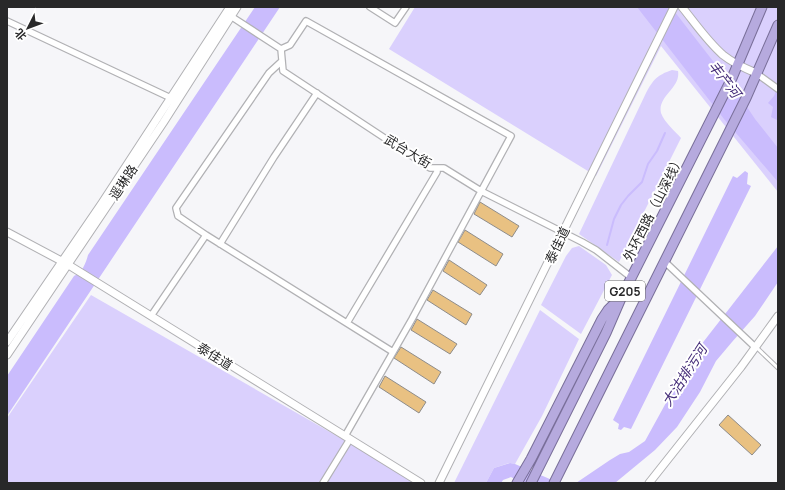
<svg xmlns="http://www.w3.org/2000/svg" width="785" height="490" font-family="Manrope,'Noto Sans SC',sans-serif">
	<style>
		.green { fill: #dad0fd }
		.water { fill: #cabcfd }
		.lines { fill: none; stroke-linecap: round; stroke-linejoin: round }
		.stream { stroke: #cabcfd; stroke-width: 2 }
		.building { fill: #e9c182; stroke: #8e8c8a }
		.service-casing { stroke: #b1b1b4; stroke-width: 5 }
		.minor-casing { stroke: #b1b1b4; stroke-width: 8 }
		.tertiary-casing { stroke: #b1b1b4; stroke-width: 9 }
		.trunk-casing { stroke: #796f99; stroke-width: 11 }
		.service { stroke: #fff; stroke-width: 3 }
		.minor { stroke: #fff; stroke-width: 5.5 }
		.tertiary { stroke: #fff; stroke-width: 7 }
		.trunk { stroke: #b6aade; stroke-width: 9 }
		.labels { text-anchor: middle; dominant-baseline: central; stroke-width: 4; stroke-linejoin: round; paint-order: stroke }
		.shield { fill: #fff; stroke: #686869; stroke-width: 1 }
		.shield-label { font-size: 12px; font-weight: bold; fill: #282829 }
		.street-label { font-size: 13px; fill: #282829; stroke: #fff }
		.water-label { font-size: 14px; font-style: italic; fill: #472f7a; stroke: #fff }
	</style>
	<rect width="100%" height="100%" fill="#f6f6f9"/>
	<path class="green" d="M415,7H778V192L661,46L596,176L389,49Z
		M672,70L678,71C681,88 657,96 661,113C664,122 675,131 681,138L619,262L579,234L646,93C653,80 657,75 672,70Z
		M579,246L606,265L612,275L581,334L541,305L566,256L572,248Z
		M91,295L419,483H7V418Z
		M540,310L579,339L542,416L515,464L509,463L494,468L486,483H454Z"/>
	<path class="water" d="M255,7H280L7,416V376L74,276C82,273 86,263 88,255Z
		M637,7H671L737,92L755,119L778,148V182L724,119Z
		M778,86V119L777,120L771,117L773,107L768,103L774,96Z
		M745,171L748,173L747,184L751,186L631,429L624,427L621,430L618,429L619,424L613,420L733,176L737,178Z
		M778,246V282L755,316L732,342L716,361L700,392L677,427L655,450L615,483H576L610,460L620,454L629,452L645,441L678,381L697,350Z
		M510,463L515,464L559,483H522L511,477L503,480L501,483H486L494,468Z"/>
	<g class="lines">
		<path class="stream" d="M607,245L614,219L621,205L628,196L642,182L648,164L657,151L665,133"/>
	</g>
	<path class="building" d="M480,202L519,226L512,237L474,214Z
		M465,230L503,254L496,266L458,242Z
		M449,260L487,285L480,295L443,271Z
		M433,290L472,314L466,325L427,300Z
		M417,319L457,344L450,354L411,330Z
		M401,347L441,372L434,384L394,358Z
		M385,376L426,402L419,413L379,387Z
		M728,415L761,445L752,455L719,425Z"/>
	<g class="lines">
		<defs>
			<path id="service" d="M756,347L778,368"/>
			<path id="minor" d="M370,7L395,23L406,7
				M229,15L281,49L283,71L430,168H444L481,191L582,242L596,250L632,278
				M7,21L173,99
				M281,49L290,45L306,21L511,136L412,319L345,436
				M282,61L269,73L176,208L178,216L206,235L393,352
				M756,73L778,89
				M220,244L274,157L317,93
				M664,261L755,347
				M151,316L206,235
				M347,323L437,172V168
				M323,483L350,439"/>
			<path id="tertiary" d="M682,7C695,23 707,41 723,55C733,63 744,68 756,73
				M7,232L67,264L421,483
				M7,342L102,203L230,7
				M7,355L163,123L237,7
				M439,483L674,7
				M649,483L741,367L778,316"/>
			<path id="trunk" d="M517,483L531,459L602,319L608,310L618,300
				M531,483L606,333L622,296L732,78L762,7
				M554,483L746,98L778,25"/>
		</defs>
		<use href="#service" class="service-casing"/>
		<use href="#minor" class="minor-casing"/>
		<use href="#tertiary" class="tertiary-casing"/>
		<use href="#trunk" class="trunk-casing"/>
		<use href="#service" class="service"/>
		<use href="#minor" class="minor"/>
		<use href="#tertiary" class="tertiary"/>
		<use href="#trunk" class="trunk"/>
	</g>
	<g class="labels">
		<rect class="shield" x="605" y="281" width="40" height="20" rx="3"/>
		<g class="shield-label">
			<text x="625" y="291">G205</text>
		</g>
		<g class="street-label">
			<text transform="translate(408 151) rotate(31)">武台大街</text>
			<text transform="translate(123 182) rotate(-56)">遥琳路</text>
			<text transform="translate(653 208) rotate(-63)">外环西路（山深线）</text>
			<text transform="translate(557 245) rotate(-64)">泰佳道</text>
			<text transform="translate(215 356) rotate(32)">泰佳道</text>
		</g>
		<g class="water-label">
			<text transform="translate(725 79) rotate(52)">丰产河</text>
			<text transform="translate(684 375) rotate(-57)">大沽排污河</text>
		</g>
	</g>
	<rect width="785" height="490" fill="none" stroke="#282829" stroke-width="16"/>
	<g transform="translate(28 28) rotate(228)" stroke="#ffffff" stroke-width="3" paint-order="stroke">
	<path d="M0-3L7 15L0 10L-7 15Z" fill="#282829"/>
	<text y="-6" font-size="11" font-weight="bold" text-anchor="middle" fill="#282829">北</text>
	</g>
</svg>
